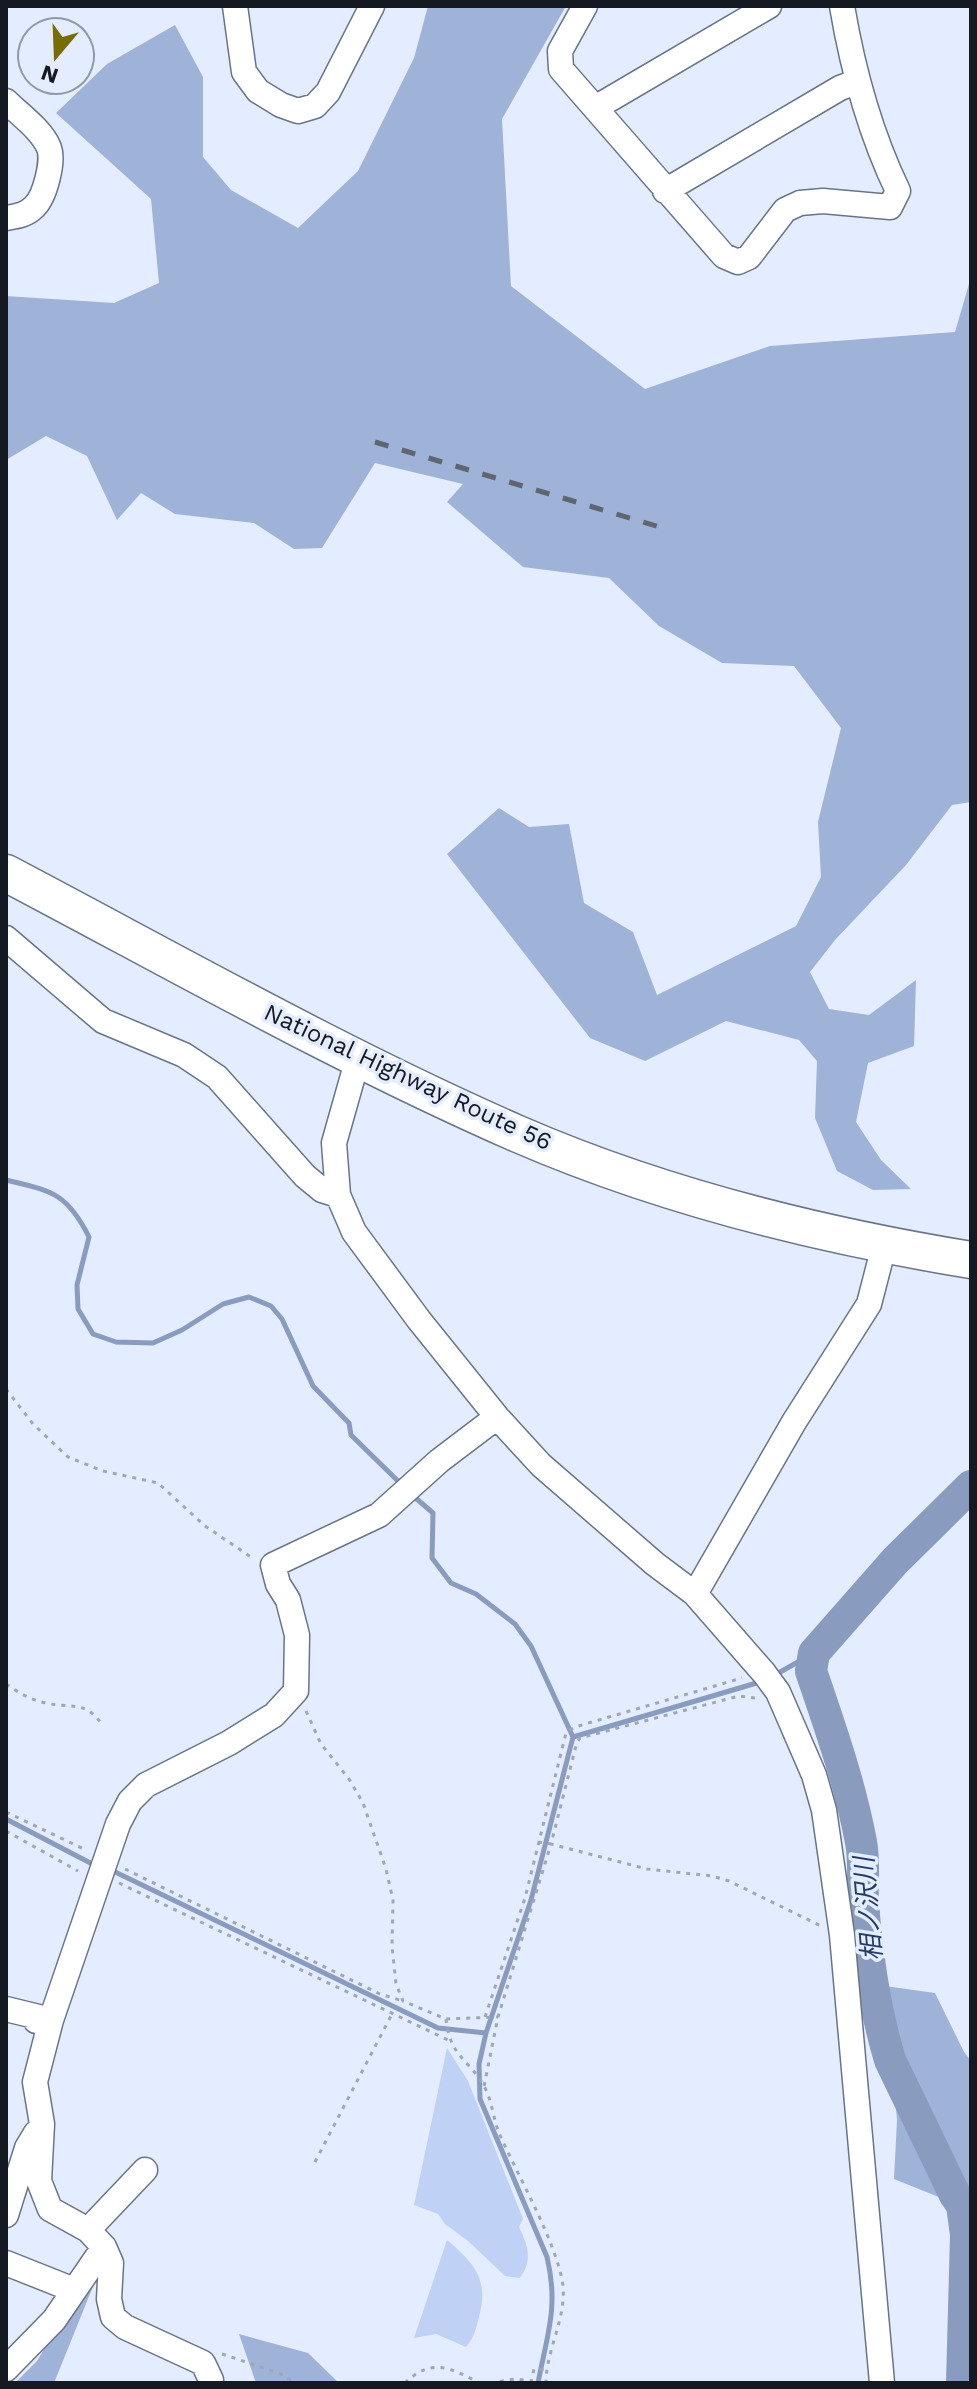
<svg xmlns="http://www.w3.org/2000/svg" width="977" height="2389" font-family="'Work Sans','Noto Sans JP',sans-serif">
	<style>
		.green { fill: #bfd2f5 }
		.forest { fill: #9fb2d7 }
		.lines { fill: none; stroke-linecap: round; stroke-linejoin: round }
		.stream { stroke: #899cc0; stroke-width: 5 }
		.river { stroke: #899cc0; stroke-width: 32 }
		.minor-casing { stroke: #6a7488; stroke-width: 27 }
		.highway-casing { stroke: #6a7488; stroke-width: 39 }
		.path { stroke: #9fa7b6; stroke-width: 3; stroke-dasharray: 4 6; stroke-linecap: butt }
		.minor { stroke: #fff; stroke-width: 24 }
		.highway { stroke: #fff; stroke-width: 36 }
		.rail { stroke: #5f6671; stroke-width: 5; stroke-dasharray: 14 14; stroke-linecap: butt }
		.labels { text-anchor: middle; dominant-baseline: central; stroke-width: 7; stroke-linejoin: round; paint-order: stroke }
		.street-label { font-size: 24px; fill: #151921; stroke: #e3edff }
		.water-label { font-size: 26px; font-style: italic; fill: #233a69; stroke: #e3edff }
	</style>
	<rect width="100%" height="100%" fill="#e3edff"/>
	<path class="green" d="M447,2048L468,2081L523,2219L519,2227C528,2246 533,2259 520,2278L505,2276L468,2241L445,2224L438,2214L414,2205Z
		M447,2240C475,2264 489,2279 479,2317C476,2329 474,2338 466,2347L436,2334L414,2338Z"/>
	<path class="forest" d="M428,6H566L502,119L511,286L645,389L770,346L955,332L971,277V802L952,805L906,865L835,940L810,972L829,1009L869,1015L916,980L914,1046L868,1063L856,1122L881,1160L911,1189L873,1190L837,1171L815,1118L817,1061L799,1040L726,1021L645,1061L590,1038L447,854L499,808L529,827L569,824L584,903L633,932L657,995L796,926L821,877L818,822L841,728L794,666L722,663L659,626L609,578L523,567L447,502L463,484L375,463L322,548L294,549L254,523L175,514L141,493L117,520L87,456L46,436L6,460V296L114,303L159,283L151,199L56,113L107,64L175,25L203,77V157L231,190L298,228L358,171L414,58Z
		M885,1986L935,1993L964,2052L971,2061V2210L894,2179L897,2120Z
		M96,2279L54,2383H15L37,2361L79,2290Z
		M239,2334L308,2353L339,2383H256Z"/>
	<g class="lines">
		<path class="stream" d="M6,1180C52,1191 67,1193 89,1237L77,1285L78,1309L93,1334L116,1342L153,1343L182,1330L223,1304L249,1297L271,1306L282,1319L313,1386L349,1423L351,1435L401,1484
			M411,1494L433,1513L432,1558L451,1583L476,1594L515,1624L531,1646L573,1737L531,1900L486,2033L479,2064L480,2099L547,2257C559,2307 547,2335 538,2383
			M773,1676L814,1653
			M573,1737L760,1682
			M6,1819L98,1867
			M111,1870L438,2028L486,2033"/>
		<path class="river" d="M962,2383L966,2235L962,2205L955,2195L890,2060C875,2010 867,1956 863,1903C862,1883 865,1862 861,1842C850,1783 830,1727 811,1671L814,1653L895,1561L971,1486"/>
		<defs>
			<path id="minor" d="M235,6L244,72L258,91L281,105L298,111L315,106L328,92L372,6
				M585,6L560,51L561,69L724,256L738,262L749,257L785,210L800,203L823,201L890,207L898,191C869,131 853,71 842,6
				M6,101C19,114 42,130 49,148C54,161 45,197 34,207C26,215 18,216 6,218
				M595,108L769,6
				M665,191L840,88L856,82
				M6,938L103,1021L184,1055L217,1077L305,1176L322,1190L338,1195
				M358,1058L334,1143L338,1195L354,1232L419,1320L497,1417L541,1465L655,1564L695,1594L764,1673L778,1692L814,1775L824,1810L842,1935L882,2383
				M695,1594L794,1422L869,1304L884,1246
				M6,2009L51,2020L118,1824L130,1801L146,1785L229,1743L274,1715L296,1691L297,1635L288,1600L278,1584L273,1565L379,1515L439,1461L497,1417
				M36,2021L51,2020L35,2082L42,2124L39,2181L50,2209L88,2230L104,2247L111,2263L109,2299L113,2317L125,2327L203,2363L211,2380V2383
				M6,2215L27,2148L36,2133
				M88,2230L145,2170
				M6,2263L74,2290
				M6,2369L54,2320L104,2247"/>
			<path id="highway" d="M6,873C175,962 342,1057 518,1134C661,1196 818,1235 971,1260"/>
		</defs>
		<use href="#minor" class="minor-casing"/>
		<use href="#highway" class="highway-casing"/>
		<path class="path" d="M6,1389L33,1424L68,1457L103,1471L158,1483L205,1526L254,1559
			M6,1684C19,1693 31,1700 46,1703C71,1709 87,1700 102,1725
			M306,1711L321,1744L349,1779L363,1803L386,1869L393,1900L392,1946L396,1984L403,2001L446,2019L498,2017
			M6,1812L86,1850
			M6,1831L78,1871
			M538,1842L551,1844L577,1742L580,1738L739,1696L755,1698
			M125,1869L380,1994L403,2001
			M119,1883L448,2040
			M485,2017L525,1898L566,1733L575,1727L742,1678
			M446,2019C450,2057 468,2058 484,2086C492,2100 493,2118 499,2133C517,2174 558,2245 563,2286C566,2320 546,2350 546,2383
			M484,2086L498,2017L551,1844L647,1869L712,1876L729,1881L821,1926
			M315,2162L392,2014
			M222,2354L279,2373L296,2383
			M405,2383C432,2357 450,2368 480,2383
			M490,2383L515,2379L531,2381
			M531,2383L534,2369L546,2370"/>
		<use href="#minor" class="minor"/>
		<use href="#highway" class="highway"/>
		<path class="rail" d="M375,442L660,527"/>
	</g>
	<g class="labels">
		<g class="street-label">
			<text transform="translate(408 1077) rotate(25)">National Highway Route 56</text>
		</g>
		<g class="water-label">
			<text transform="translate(868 1909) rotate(-95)">相ノ沢川</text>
		</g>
	</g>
	<rect width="977" height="2389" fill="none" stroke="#151921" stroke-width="16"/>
	<g transform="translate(56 56) rotate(199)"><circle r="38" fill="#e3edff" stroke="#9198a6" stroke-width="2"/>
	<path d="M0-6L14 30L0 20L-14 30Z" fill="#786c05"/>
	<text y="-12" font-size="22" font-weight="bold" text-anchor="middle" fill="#151921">N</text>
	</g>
</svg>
